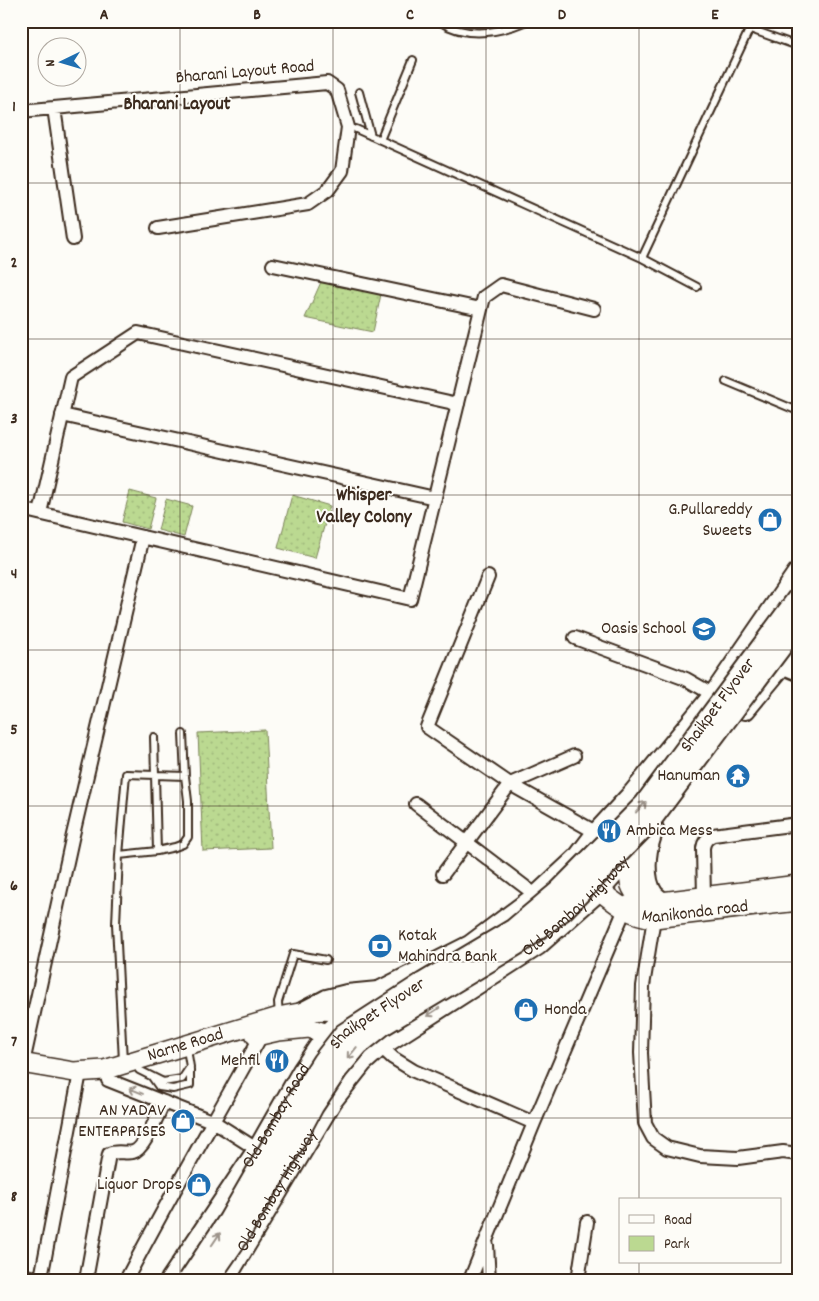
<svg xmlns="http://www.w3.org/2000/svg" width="819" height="1301" font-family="Dekko,sans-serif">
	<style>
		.green { fill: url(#green-dots); stroke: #7b8258 }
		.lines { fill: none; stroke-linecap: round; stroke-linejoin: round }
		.lane-casing { stroke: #3b2a1e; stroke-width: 10 }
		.street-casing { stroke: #3b2a1e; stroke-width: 16 }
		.secondary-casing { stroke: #3b2a1e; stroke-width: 22 }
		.primary-casing { stroke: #3b2a1e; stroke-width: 24 }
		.lane { stroke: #fdfcf7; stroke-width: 6 }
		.street { stroke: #fdfcf7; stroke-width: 12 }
		.secondary { stroke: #fdfcf7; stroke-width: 19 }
		.primary { stroke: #fdfcf7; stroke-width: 20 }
		.primary-bridge-casing { stroke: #3b2a1e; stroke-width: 24; stroke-linecap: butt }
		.primary-bridge { stroke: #fdfcf7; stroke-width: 20 }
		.oneway { stroke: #9c938a }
		.grid { fill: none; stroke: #3b2a1e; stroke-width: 1; stroke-opacity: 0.55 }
		.labels { text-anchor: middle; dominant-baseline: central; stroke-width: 4; stroke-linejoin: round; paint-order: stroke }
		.street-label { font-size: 18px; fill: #3b2a1e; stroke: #fdfcf7 }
		.poi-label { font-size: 18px; fill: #3b2a1e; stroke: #fdfcf7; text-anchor: end }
		.neighbourhood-label { font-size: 19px; font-weight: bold; fill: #3b2a1e; stroke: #fdfcf7 }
		.neatline { fill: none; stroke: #3b2a1e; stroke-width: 2 }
		.grid-label { font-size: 16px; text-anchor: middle; font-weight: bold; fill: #3b2a1e }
	</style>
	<defs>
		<pattern id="green-dots" width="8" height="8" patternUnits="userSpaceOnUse" patternTransform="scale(1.25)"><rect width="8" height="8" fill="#bbd991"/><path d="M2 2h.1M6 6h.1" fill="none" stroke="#a2ba7d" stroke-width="1.8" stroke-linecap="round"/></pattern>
	</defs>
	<rect width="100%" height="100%" fill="#fdfcf7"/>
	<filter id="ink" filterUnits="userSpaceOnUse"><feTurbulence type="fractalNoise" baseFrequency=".02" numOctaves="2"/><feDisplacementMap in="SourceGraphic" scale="10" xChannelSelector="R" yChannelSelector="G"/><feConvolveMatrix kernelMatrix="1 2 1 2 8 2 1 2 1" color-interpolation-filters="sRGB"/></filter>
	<g filter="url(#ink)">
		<path class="green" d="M321,282L381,294L373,332L305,318Z
			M130,491L156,498L148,529L122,522Z
			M292,495L330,506L315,558L278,548Z
			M166,499L192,506L184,537L158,530Z
			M265,730L271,848L203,851L198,733Z"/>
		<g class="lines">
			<defs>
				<path id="lane" d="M439,21C466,39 499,33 527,21
					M728,21L798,46
					M359,92L371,136
					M356,129L642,258L697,287
					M380,140L413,60
					M642,258L750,28
					M726,381L798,411
					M154,737L157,851
					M119,855L157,851L175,847L183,844L188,837V801L185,776L183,734
					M279,1016L278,1002L293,954L326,960
					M123,1061L116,924L119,855L126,774L185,776
					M139,1070L163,1082L182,1079L190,1067L188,1055
					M152,1077L159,1087L173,1089L190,1085V1069"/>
				<path id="street" d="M54,108L73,239
					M21,111L327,83L337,90L348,127L342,171L328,190L308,204L158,228
					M273,265L481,309
					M62,415L435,498
					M21,509L410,599L484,297L501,285L594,309
					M40,513L71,377L138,333L458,404
					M488,577L427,727L510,784L597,833
					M575,638L686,679L714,695
					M781,667L798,674
					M416,804L537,896
					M443,874L510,784L574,756
					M704,898L703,848C704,841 707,838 713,835L798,824
					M654,918L643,986L641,1053L645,1123L653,1138L667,1148L700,1156L738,1158L783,1152L798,1154
					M380,1046L393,1058L414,1071L534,1123
					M23,1063L72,839L143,537
					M108,1080L214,1122L258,1150
					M487,1245L489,1280
					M21,1275L47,1280
					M41,1278L79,1078
					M86,1280L109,1154C117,1150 125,1154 133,1152C145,1149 158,1113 164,1102
					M126,1280C169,1197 217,1116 262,1034
					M470,1280L534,1123L628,902
					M578,1280L587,1222"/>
				<g id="secondary">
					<path d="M631,855C627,879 627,895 653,903L798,885"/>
					<path id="s1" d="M599,890C619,906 628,914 654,918L798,901"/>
					<path d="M256,1036L278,1031L309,1028L328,1034"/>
					<path id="s2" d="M21,1063L74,1072L104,1070L279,1017C300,1013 326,1006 346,1014C351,1016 354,1021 358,1025"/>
				</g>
				<g id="primary">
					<path d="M745,709L798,645"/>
					<path d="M651,835C645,852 642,879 653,895C656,898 660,901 663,903"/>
					<path d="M304,1012L327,1000L347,995L378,992"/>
					<path id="s3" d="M171,1280L258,1150L303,1071L328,1034L348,1015L379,992L470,946L537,896L578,858L597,833L633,794L714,695L798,573"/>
					<path id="s4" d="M224,1280L332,1100L362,1062L380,1046L537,945L599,890L653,829"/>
				</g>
			</defs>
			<use href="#lane" class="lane-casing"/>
			<use href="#street" class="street-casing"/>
			<use href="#secondary" class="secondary-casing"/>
			<use href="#primary" class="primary-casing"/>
			<use href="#lane" class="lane"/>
			<use href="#street" class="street"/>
			<use href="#secondary" class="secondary"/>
			<use href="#primary" class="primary"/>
			<defs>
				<g id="primary-bridge">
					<path id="s5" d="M189,1280L229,1220L298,1100L323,1061L344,1034L423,983L514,929L558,892L645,804L798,598"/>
					<path d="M208,1280L237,1238L287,1155L313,1106L337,1070L358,1045L383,1025L521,942L563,910L650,821L798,624"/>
				</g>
			</defs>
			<use href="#primary-bridge" class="primary-bridge-casing"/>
			<use href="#primary-bridge" class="primary-bridge"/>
		</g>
		<defs><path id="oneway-shaft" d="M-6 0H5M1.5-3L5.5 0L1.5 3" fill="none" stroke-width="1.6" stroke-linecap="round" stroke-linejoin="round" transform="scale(1.25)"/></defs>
		<g class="oneway">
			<use href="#oneway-shaft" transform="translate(641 807) rotate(-47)"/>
			<use href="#oneway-shaft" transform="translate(433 1012) rotate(147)"/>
			<use href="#oneway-shaft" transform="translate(352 1053) rotate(129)"/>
			<use href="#oneway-shaft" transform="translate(136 1091) rotate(-158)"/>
			<use href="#oneway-shaft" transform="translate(216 1239) rotate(-56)"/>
		</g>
	</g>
	<path class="grid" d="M180,21V1280M333,21V1280M486,21V1280M639,21V1200M21,183H798M21,339H798M21,495H798M21,650H798M21,806H798M21,962H798M21,1118H798M639,1262V1280"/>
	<defs>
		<symbol id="shop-disc" viewBox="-11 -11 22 22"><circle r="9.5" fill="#1f6fb2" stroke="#fdfcf7"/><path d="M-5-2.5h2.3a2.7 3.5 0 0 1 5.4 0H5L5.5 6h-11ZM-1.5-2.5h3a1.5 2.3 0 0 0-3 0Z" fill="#fff"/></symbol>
		<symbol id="school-disc" viewBox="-11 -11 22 22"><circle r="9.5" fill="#1f6fb2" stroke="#fdfcf7"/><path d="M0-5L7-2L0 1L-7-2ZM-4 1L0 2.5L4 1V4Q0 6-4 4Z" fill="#fff"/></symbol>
		<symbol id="temple-disc" viewBox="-11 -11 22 22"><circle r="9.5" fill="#1f6fb2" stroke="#fdfcf7"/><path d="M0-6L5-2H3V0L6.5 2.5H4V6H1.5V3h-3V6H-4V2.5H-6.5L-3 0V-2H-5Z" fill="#fff"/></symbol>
		<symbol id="restaurant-disc" viewBox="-11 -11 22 22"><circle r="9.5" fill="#1f6fb2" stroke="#fdfcf7"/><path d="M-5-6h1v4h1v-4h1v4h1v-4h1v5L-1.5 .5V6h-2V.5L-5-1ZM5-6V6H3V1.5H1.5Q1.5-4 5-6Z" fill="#fff"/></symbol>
		<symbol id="bank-disc" viewBox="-11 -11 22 22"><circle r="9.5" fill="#1f6fb2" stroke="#fdfcf7"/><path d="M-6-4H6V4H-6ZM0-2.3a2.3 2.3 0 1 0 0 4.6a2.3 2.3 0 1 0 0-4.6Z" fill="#fff"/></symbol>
	</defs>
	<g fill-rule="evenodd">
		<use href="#shop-disc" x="756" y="506" width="28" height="28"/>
		<use href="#school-disc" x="690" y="615" width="28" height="28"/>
		<use href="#temple-disc" x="724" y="762" width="28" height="28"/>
		<use href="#restaurant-disc" x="595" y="817" width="28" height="28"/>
		<use href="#bank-disc" x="366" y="932" width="28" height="28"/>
		<use href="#shop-disc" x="512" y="996" width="28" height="28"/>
		<use href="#restaurant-disc" x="263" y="1047" width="28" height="28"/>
		<use href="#shop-disc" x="169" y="1107" width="28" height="28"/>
		<use href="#shop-disc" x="185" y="1171" width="28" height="28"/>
	</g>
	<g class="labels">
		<g class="street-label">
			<text transform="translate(245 73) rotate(-5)">Bharani Layout Road</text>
			<text stroke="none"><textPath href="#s5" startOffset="795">Shaikpet Flyover</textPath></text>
			<text stroke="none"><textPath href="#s4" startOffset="524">Old Bombay Highway</textPath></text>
			<text stroke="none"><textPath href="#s1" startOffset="104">Manikonda road</textPath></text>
			<text stroke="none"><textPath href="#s5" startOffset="330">Shaikpet Flyover</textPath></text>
			<text stroke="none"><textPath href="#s2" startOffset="169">Narne Road</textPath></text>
			<text stroke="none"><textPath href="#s3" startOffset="195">Old Bombay Road</textPath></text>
			<text stroke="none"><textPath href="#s4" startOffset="104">Old Bombay Highway</textPath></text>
		</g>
		<g class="poi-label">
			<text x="752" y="510">G.Pullareddy<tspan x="752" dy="21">Sweets</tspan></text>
			<text x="686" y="629">Oasis School</text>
			<text x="720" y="776">Hanuman</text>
			<text x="626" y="831" text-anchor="start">Ambica Mess</text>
			<text x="398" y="936" text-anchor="start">Kotak<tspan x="398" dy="21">Mahindra Bank</tspan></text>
			<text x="544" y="1010" text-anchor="start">Honda</text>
			<text x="260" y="1061">Mehfil</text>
			<text x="166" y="1111">AN YADAV<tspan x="166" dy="21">ENTERPRISES</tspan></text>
			<text x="182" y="1185">Liquor Drops</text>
		</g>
		<g class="neighbourhood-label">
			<text x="177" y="105">Bharani Layout</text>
			<text x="364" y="496">Whisper<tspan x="364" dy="22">Valley Colony</tspan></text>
		</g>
	</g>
	<rect width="819" height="1301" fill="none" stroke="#fdfcf7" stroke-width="55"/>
	<rect x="619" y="1198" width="162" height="65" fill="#fdfcf7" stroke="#afa8a0"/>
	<rect x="629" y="1215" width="25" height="8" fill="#fdfcf7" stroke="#afa8a0"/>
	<text x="664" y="1224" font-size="15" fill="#3b2a1e">Road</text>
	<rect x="629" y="1236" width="25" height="15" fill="#bbd991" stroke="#afa8a0"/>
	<text x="664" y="1248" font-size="15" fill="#3b2a1e">Park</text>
	<g transform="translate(62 62) rotate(265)"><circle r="24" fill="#fdfcf7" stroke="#afa8a0"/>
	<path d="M0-4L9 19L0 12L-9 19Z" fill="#1f6fb2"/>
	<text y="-8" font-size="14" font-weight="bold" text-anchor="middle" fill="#3b2a1e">N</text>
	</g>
	<rect x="28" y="28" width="764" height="1246" class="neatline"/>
	<g class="grid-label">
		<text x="104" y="19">A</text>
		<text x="257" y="19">B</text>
		<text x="410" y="19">C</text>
		<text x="562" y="19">D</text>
		<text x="715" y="19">E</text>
		<text x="14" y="111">1</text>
		<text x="14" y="267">2</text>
		<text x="14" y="423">3</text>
		<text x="14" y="578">4</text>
		<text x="14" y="734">5</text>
		<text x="14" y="890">6</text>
		<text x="14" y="1046">7</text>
		<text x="14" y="1201">8</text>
	</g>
</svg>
